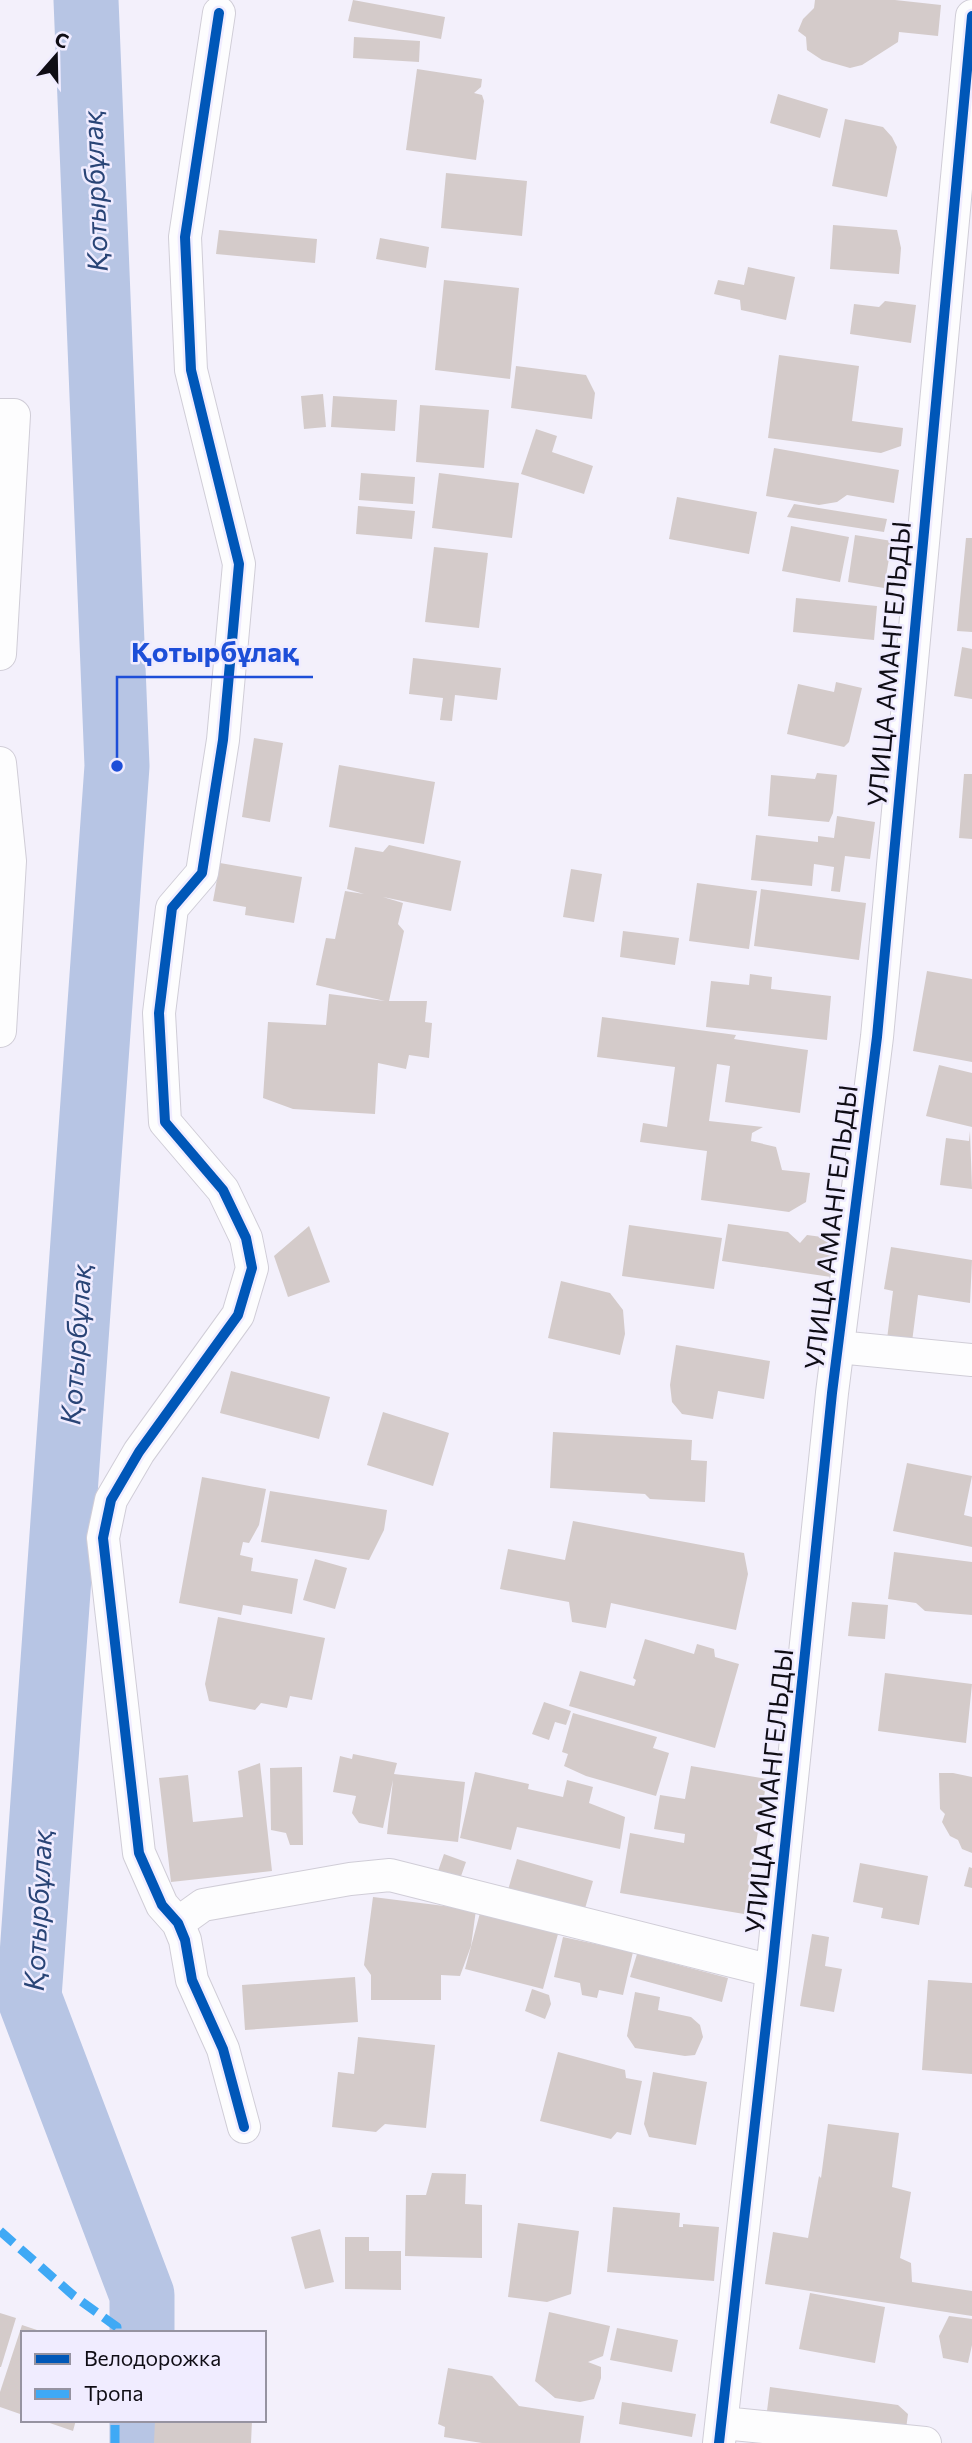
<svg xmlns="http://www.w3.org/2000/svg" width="972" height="2443" font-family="Commissioner,sans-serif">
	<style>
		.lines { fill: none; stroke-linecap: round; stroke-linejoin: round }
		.river { stroke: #b7c5e4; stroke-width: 65 }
		.building { fill: #d4cbca }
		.minor-casing { stroke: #d0cdd7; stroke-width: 34 }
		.minor { stroke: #fdfdfe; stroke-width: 32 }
		.quiet { stroke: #3fa9f5; stroke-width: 9; stroke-dasharray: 18 9; stroke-linecap: butt }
		.cycleway-casing { stroke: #f0ecff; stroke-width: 15 }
		.cycleway { stroke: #0057b8; stroke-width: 10 }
		.labels { text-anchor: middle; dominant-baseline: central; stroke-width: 5; stroke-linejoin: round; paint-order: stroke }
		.street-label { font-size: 26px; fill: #0f0d15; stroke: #f0ecff }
		.water-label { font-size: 28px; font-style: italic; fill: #294476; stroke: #f0ecff }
		.leader { fill: none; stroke: #1d4ed8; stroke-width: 2.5 }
		.callout-dot { fill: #1d4ed8; stroke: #f0ecff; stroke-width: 2.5 }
		.callout-label { font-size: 28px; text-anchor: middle; font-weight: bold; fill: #1d4ed8; stroke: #f0ecff; stroke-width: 5; stroke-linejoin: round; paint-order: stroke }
	</style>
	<rect width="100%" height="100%" fill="#f3f0fb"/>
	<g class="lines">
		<path class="river" d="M86,0L117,766L29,1997L142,2295V2333
			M142,2420V2443"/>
	</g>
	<path class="building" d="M353,0L445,17L441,39L348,21Z
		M815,0H895L941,5L938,36L899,32L898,42L862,65L850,68L822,60L807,50L806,37L798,31L803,19L814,8Z
		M354,37L420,41L419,62L353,58Z
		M417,69L482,79L481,87L474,93L482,95L484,101L476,160L406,150Z
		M778,94L828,109L820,138L770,123Z
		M845,119L883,127L892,137L897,147L887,197L832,186Z
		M446,173L527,181L522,236L441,228Z
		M833,225L897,230L901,248L899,274L830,269Z
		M219,230L317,239L315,263L216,254Z
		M380,238L429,247L426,268L376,259Z
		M748,267L795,277L786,320L741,310L740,300L714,294L718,280L744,285Z
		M444,280L519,288L510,379L435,370Z
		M885,301L916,305L911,343L850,334L854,304L879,307Z
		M779,355L859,366L852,421L903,428L901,446L881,453L768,438Z
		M516,366L586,375L595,393L592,419L511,408Z
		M323,394L326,427L304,429L301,396Z
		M333,396L397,400L395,431L331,427Z
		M420,405L489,410L484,468L416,462Z
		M536,429L557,436L552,452L593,466L584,494L521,474Z
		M774,448L899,470L894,503L847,495L837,502L819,505L766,496Z
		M361,473L415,477L413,504L359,500Z
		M439,473L519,483L512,538L432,528Z
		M677,497L757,512L749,554L669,539Z
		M794,504L887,519L884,532L787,517Z
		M358,506L415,511L412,539L356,534Z
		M791,526L849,537L840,582L782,571Z
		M855,535L892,541L884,588L848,582Z
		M966,538H972V632L957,631Z
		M434,547L488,553L479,628L425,622Z
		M796,598L877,606L874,640L793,632Z
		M962,647L972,649V699L954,696Z
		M413,658L501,668L497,700L455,695L452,721L440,720L443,698L409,694Z
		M836,682L862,688L849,742L844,747L787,734L798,684L834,692Z
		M254,738L283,743L270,822L242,817Z
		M339,765L435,782L424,844L329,827Z
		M817,773L837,775L833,813L829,822L768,816L771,775L815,779Z
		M964,774H972V839L959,838Z
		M837,816L875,822L870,859L845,856L840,892L831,891L834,867L814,864L812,886L751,880L756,835L818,842V836L834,838Z
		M389,845L461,861L451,911L383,897L403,903L398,924L404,931L389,1001H427L425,1022L432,1023L429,1058L409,1055L406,1069L378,1063L375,1114L293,1109L263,1098L268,1022L326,1025L329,994L385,1001L316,985L326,938L335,939L345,891L364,894L347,889L355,847L383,852Z
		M220,863L302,877L294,923L245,915L246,907L213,901Z
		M571,869L602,874L594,922L563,917Z
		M697,883L757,891L749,949L689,941Z
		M761,889L866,903L859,960L754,946Z
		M623,931L679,938L675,965L620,957Z
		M927,971L972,979V1062L913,1051Z
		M750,974L772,977L771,989L831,996L827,1040L706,1027L711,981L749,985Z
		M602,1017L736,1035L734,1039L808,1050L800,1113L725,1102L730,1066L717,1064L709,1121L763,1127L752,1133L751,1141L776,1147L782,1170L810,1173L806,1202L789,1212L701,1200L707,1151L640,1142L643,1123L667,1127L675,1067L597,1057Z
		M939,1065L972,1073V1127L926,1116Z
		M970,1131L972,1189L940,1185L946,1138L969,1141Z
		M728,1224L788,1232L800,1243L807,1235L837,1239L831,1277L722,1261Z
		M629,1225L722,1238L714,1289L622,1276Z
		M309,1226L330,1282L288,1297L274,1256Z
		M891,1247L972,1260L970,1303L918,1295L912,1342L887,1339L893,1291L884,1289Z
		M561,1281L610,1293L623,1310L625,1334L620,1355L548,1338Z
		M676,1345L770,1361L764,1399L718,1391L713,1419L682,1414L672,1402L670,1385Z
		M231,1371L330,1397L319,1439L220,1413Z
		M383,1412L449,1433L433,1486L367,1465Z
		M553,1432L692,1440L691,1460L707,1461L705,1502L650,1499L645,1494L550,1488Z
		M907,1463L972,1476L964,1515L972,1517V1547L893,1531Z
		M202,1477L266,1489L259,1525L249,1543L243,1542L240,1555L253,1558L251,1571L298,1579L292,1614L243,1605L241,1615L179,1603Z
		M270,1491L387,1510L384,1530L369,1560L261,1542Z
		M573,1521L744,1553L748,1574L736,1630L611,1603L606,1628L572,1622L569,1602L500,1589L508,1549L565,1560Z
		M894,1552L972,1562V1615L925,1611L916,1603L888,1599Z
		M315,1559L347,1568L335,1609L303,1600Z
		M852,1602L888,1605L885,1639L848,1636Z
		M218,1617L325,1638L312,1700L290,1696L287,1708L261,1703L255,1710L209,1701L205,1684Z
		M645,1639L694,1654L697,1644L714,1649L715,1657L739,1664L715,1748L569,1706L580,1671L634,1686L636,1680L633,1678Z
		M885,1673L972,1684L966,1743L878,1731Z
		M544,1702L571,1711L566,1725L555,1722L549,1740L532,1734Z
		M573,1713L657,1737L653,1748L669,1753L656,1796L586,1776L564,1766L568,1754L562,1752Z
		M353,1754L397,1763L394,1774L465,1782L458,1842L387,1834L393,1780L383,1828L359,1823L352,1813L356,1796L333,1792L340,1756L352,1759Z
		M260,1763L272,1871L171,1882L159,1778L188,1775L193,1822L243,1817L238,1771Z
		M691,1766L767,1779L744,1914L620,1893L630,1833L684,1843L685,1834L654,1829L660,1795L685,1799Z
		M302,1767L303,1845H290L286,1833L271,1830L270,1768Z
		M475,1772L529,1784L528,1789L563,1797L567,1780L593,1787L589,1803L625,1817L620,1849L517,1827L511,1850L460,1838Z
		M939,1773H953L972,1777V1853L962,1849L958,1840L950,1836L942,1822L945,1814L940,1809Z
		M444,1854L466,1862L460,1879L438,1871Z
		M517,1859L593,1881L584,1912L508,1890Z
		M860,1863L928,1876L919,1925L881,1918L883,1908L853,1902Z
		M969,1867L972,1868V1888L964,1886Z
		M373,1897L476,1910L471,1946L460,1976L441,1975V2000H371V1975L364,1965Z
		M480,1913L558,1934L543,1989L465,1969Z
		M812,1934L829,1937L825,1966L842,1969L834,2012L800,2006Z
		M563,1937L633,1952L623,1995L599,1990L597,1998L582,1995L580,1983L554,1977Z
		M637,1954L728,1978L722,2002L630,1977Z
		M355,1977L358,2022L245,2030L242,1985Z
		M928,1980L972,1983V2074L922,2070Z
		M532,1989L549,1995L551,2004L545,2019L525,2011Z
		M635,1992L660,1997L658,2010L691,2017L700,2025L703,2037L695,2055L685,2056L635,2048L627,2036Z
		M358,2037L435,2045L426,2128L385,2124L376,2132L332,2127L338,2072L354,2074Z
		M558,2052L625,2070L626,2078L642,2081L631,2135L617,2132L611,2139L540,2121Z
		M653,2072L707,2082L696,2145L649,2137L644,2124Z
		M828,2124L899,2133L892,2187L911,2192L900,2258L911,2263L912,2282L972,2291V2316L765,2284L773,2232L808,2238L819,2176L821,2178Z
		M432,2173L466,2174L465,2204L482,2205V2258L405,2256L406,2195H426Z
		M613,2207L680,2213L679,2227H683V2224L719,2227L714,2281L607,2272Z
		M518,2223L579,2231L571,2294L547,2302L508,2297Z
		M320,2229L334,2282L305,2289L291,2237Z
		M345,2237H369V2251H401V2290L345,2289Z
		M810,2293L885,2307L875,2363L799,2349Z
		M549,2312L610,2326L603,2356L588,2362L601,2367V2378L594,2399L580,2402L555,2398L535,2381Z
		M0,2313L16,2318L1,2367H0Z
		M949,2316L972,2319V2345L968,2363L943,2358L939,2336Z
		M22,2325L43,2332L23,2333V2415L0,2407V2392Z
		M617,2328L678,2340L672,2372L610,2360Z
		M448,2368L492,2376L519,2406L584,2416L580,2443H482L444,2437L445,2427L438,2424Z
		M770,2387L898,2405L908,2414L906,2429L767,2411Z
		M622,2402L696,2414L692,2437L619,2424Z
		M41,2420H76L73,2431Z
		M155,2420H252L251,2443H154Z"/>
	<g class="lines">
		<defs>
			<path id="minor" d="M219,13L185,237L191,370L239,564L223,740L202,873L172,908L159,1013L165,1122L223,1190L246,1238L252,1268L238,1315L139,1452L111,1500L103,1538L139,1853L162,1905L178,1923L185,1940L192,1980L223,2049L244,2127
				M0,415H14L0,654
				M0,763L10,861L0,1031
				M838,1347L972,1360
				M178,1923L203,1905L350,1879L390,1875L772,1971
				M723,2423L925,2443
				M719,2443L772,1971L832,1393L877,1037L972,16"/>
		</defs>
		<use href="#minor" class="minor-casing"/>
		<use href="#minor" class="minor"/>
		<path class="quiet" d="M0,2231L74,2296L117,2327V2333
			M115,2443V2420"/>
		<defs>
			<path id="cycleway" d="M219,13L185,237L191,370L239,564L223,740L202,873L172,908L159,1013L165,1122L223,1190L246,1238L252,1268L238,1315L139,1452L111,1500L103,1538L139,1853L162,1905L178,1923L185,1940L192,1980L223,2049L244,2127
				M719,2443L772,1971L832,1393L877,1037L972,16"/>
		</defs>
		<use href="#cycleway" class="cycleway-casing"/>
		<use href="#cycleway" class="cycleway"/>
	</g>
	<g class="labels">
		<g class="street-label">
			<text transform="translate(888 664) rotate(-85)">УЛИЦА АМАНГЕЛЬДЫ</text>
			<text transform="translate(830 1227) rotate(-83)">УЛИЦА АМАНГЕЛЬДЫ</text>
			<text transform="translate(768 1791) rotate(-84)">УЛИЦА АМАНГЕЛЬДЫ</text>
		</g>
		<g class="water-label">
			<text transform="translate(94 191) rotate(-92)">Қотырбұлақ</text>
			<text transform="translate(75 1344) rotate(-86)">Қотырбұлақ</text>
			<text transform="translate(37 1910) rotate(-87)">Қотырбұлақ</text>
		</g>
	</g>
	<path class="leader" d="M117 766L117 677H313"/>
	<circle class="callout-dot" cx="117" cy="766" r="7"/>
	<g class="callout-label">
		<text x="215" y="662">Қотырбұлақ</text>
	</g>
	<rect x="21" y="2331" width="245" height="91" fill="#f0ecff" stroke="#9693a1" stroke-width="2"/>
	<rect x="35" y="2354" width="35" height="10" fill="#0057b8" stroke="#9693a1" stroke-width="2"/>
	<text x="84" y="2366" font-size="21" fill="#0f0d15">Велодорожка</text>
	<rect x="35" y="2389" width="35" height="10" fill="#3fa9f5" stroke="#9693a1" stroke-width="2"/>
	<text x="84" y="2401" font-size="21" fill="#0f0d15">Тропа</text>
	<g transform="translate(56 56) rotate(20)" stroke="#f0ecff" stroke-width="5" paint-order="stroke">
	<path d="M0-5L12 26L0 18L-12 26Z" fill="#0f0d15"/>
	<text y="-10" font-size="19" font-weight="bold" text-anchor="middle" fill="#0f0d15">С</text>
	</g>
</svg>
